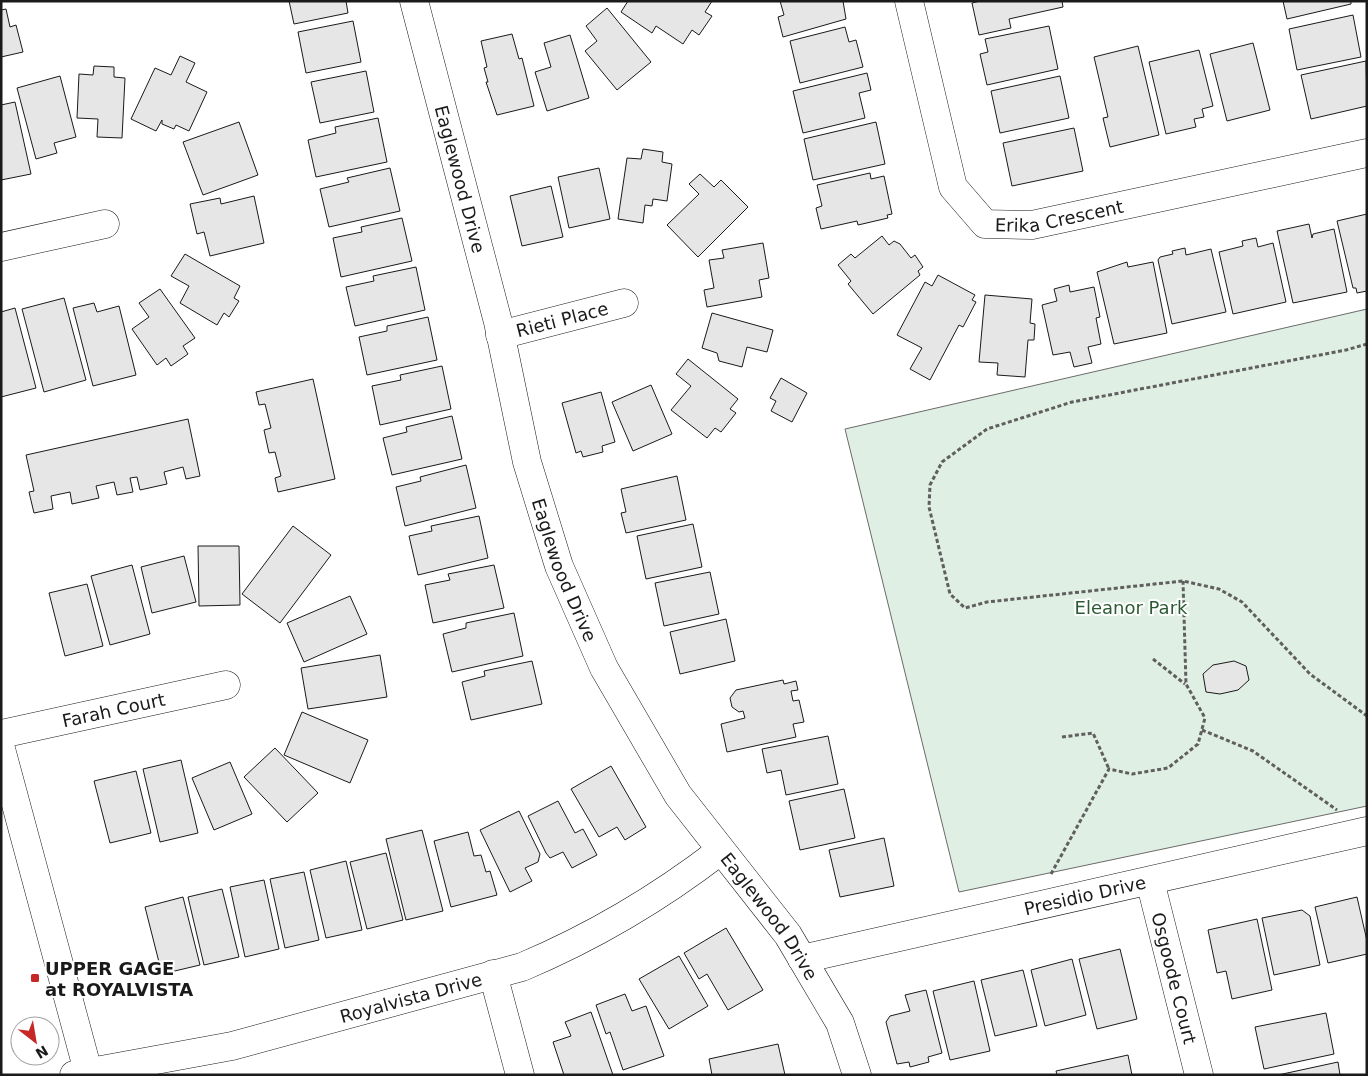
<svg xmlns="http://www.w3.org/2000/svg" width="1368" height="1076" font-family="'DejaVu Sans',sans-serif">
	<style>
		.green { fill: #e0efe3; stroke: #6a6a6a }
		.building { fill: #e6e6e6; stroke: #1a1a1a }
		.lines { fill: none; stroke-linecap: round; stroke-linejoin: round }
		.minor-casing { stroke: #1a1a1a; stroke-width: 29 }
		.major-casing { stroke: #1a1a1a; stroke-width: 29 }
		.path { stroke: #5f5f5f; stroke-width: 3; stroke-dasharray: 4 2.5; stroke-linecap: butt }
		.minor { stroke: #fff; stroke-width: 28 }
		.major { stroke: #fff; stroke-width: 28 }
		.poi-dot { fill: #c62828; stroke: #fff; stroke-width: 2 }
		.labels { text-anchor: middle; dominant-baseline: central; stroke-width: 4; stroke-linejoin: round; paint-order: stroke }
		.street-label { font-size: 18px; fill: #1a1a1a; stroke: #fff }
		.park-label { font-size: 18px; fill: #2b5a34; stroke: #fff }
		.poi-label { font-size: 18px; font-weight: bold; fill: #1a1a1a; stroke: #fff; text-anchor: start }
	</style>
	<rect width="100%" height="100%" fill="#fff"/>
	<path class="green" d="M1367,309V806L959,892L845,429Z"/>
	<path class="building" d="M289,1H346L348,13L294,24Z
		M628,1H712L705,12L712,16L699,35L692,30L683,44L656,26L652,33L621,12Z
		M780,1H843L846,19L783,37L778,17L784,15Z
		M980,1H1062L1063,7L1009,19L1011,28L979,35L972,3Z
		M1283,1H1351V4L1287,19Z
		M607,8L651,62L617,90L585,51L597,41L586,26Z
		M6,9L10,27L16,25L23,52L1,57V10Z
		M1353,15L1361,57L1297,70L1289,29Z
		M353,21L361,62L306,73L298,32Z
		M1049,26L1058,69L987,85L980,54L988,52L985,39Z
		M845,27L849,42L856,40L863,67L800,83L790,41Z
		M512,34L519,59L522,58L534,106L497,115L486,82H488L484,68L487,67L481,41Z
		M570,35L589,98L547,111L535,72L551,67L544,43Z
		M1253,43L1270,110L1227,121L1210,54Z
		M1138,46L1159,135L1110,147L1103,118L1108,117L1094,57Z
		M1199,50L1213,106L1202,109L1204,117L1194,119L1196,127L1166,134L1149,62Z
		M180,56L195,63L186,82L207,92L189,131L176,125L174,129L162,124V120L156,131L131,119L155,68L171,75Z
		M1366,61L1367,106L1311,119L1301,75Z
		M94,66L114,67V77L125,78L122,138L97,137L98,119L77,118L79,74L93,75Z
		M366,71L374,112L320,123L311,82Z
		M867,73L871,90L859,93L865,118L803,133L793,91Z
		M60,76L76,137L54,143L57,153L36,159L17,88Z
		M1060,76L1069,118L1000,133L991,91Z
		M15,102L31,174L1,180V105Z
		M378,118L387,162L316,177L308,140L336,133L335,127Z
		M239,122L258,175L203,195L183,142Z
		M876,122L885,164L813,180L804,139Z
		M1074,128L1083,171L1012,186L1003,143Z
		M643,149L663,152L662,162L672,164L667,201L653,199L652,206L645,205L643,223L618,219L627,158L641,159Z
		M390,168L400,211L329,227L320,189L349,182L347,178Z
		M599,168L610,219L569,228L558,177Z
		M870,173L871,179L884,176L892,214L887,215L888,218L858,225L857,221L821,229L816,208L822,206L817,185Z
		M700,174L714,187L721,180L748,207L698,257L667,225L699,194L689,184Z
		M551,186L563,237L522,246L510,196Z
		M254,196L264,243L210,256L204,232L197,234L190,204L220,198L221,204Z
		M1367,214V291L1357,293L1356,288H1353L1337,221Z
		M402,218L412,261L341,277L333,238L362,232L361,227Z
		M1309,224L1312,238L1313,234L1334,229L1347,292L1293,303L1277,231Z
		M882,236L889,245L894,241L900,244L911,258L915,255L923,267L918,271L920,275L873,314L848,284L851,281L838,265L851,254L855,258Z
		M1256,238L1258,247L1273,243L1286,302L1233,314L1219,252L1243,246L1242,241Z
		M763,243L769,278L759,280L762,297L707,307L704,290L714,288L709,260L724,258L722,250Z
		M1185,248L1186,255L1211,249L1226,312L1172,324L1158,260L1160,257L1173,254L1172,251Z
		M185,254L240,286L234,298L239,301L229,317L224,313L217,325L180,303L189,286L171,276Z
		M1127,262L1128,267L1153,262L1167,333L1114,344L1097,272Z
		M416,267L425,310L355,326L346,287L374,281L373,276Z
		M938,275L975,295L972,300L976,302L963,327L959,325L930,380L910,369L922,348L897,335L925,282L932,286Z
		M1069,285L1070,292L1094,287L1100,317L1096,318L1101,344L1088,347L1092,363L1074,367L1070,352L1053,355L1042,305L1057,301L1054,289Z
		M160,289L195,338L183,346L188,354L171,366L166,358L157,365L132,329L149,317L139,303Z
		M985,295L1032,299L1030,323L1035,324L1034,340H1028L1025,377L997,375L998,363L979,362Z
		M64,298L86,380L44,392L22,309Z
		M94,303L97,312L119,306L136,375L93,386L73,308Z
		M15,308L36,388L1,397V312Z
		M712,313L773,330L767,352L747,347L742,367L719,361L717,353L702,348Z
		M428,317L437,360L367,375L359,337L387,331V326Z
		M688,359L738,399L730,409L736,413L721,432L715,428L707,438L671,410L691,386L676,374Z
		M442,366L451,409L380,425L372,386L401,380L400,375Z
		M781,378L807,393L792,422L771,411L776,401L770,398Z
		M313,379L335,479L278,492L275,478L281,476L275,452L269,453L264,430L271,428L265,404L259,405L256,392Z
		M651,385L672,434L633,451L612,402Z
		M601,392L615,442L602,446L603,452L583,457L581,451L576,453L562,403Z
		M452,416L462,459L392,475L383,438L407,432L406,427Z
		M188,419L200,476L186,479L183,467L164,472L167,484L140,490L137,477L130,478L133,492L117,495L114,482L96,486L99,498L72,504L70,492L51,496L53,509L34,513L29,492L34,491L26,455Z
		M466,465L476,508L405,526L396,487L421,481L420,477Z
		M677,476L686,520L626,533L621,513L626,512L621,489Z
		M479,516L488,558L418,575L409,536L432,531L431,526Z
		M693,524L702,567L646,579L637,536Z
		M293,526L331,555L280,623L242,594Z
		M198,546H239L240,605L199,606Z
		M184,556L196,602L152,613L141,567Z
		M132,565L150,634L110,645L91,576Z
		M494,565L504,608L433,623L425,585L450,580L448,574Z
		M710,572L719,614L664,626L655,583Z
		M87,584L103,646L65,656L49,593Z
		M350,596L367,634L304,662L287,623Z
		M514,613L523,656L452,672L443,634L466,628V623Z
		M726,619L735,661L680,674L670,632Z
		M380,655L387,697L308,709L301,668Z
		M532,661L542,704L471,720L462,682L485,676L484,671Z
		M1234,661L1246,666L1249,680L1238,690L1220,694L1206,692L1203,674L1213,665Z
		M783,680L784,684L796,681L798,690L791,691L793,701L799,700L804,722L793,724L796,737L727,752L721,724L745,718L743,711L739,712L732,707L730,698L736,690Z
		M302,712L368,740L350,783L284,755Z
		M828,736L838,784L786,795L781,770L767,773L762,749Z
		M275,748L318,793L287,822L244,777Z
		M181,760L198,833L160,842L143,769Z
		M230,762L252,814L214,830L192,778Z
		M611,766L646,827L625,840L617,827L599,837L571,789Z
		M136,771L151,833L110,843L94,781Z
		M844,789L855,838L800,850L789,801Z
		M558,801L575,833L583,829L597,855L572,868L563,852L550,858L546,853L528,816Z
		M519,811L540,854L538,862L525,868L532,881L510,892L480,830Z
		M422,830L443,911L406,920L386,839Z
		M468,832L474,856L481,855L486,872L490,871L497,895L451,907L434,841Z
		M884,838L894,886L840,897L829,850Z
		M386,853L403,920L367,929L350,862Z
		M346,861L362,930L326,938L310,870Z
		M304,872L319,940L285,948L270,879Z
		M264,880L279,949L245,957L230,887Z
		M222,889L239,957L204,965L188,897Z
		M183,897L200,965L162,974L145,907Z
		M1357,897L1367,941V954L1328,963L1315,907Z
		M1302,910L1310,916L1320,965L1274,975L1262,918Z
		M1257,919L1272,990L1232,999L1226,971L1217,973L1208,930Z
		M726,928L763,990L728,1010L707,974L699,979L684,953Z
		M1120,949L1137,1019L1097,1029L1079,959Z
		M679,956L708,1006L669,1029L639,979Z
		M1072,959L1086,1015L1045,1026L1031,970Z
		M1023,970L1037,1026L995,1036L981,980Z
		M974,981L990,1051L950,1060L933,991Z
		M926,990L942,1053L928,1057L929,1062L910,1067L909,1062L897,1064L886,1022L890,1016L910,1011L905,995Z
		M625,994L632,1011L646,1006L664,1056L623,1070L610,1032L606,1034L596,1005Z
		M591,1012L613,1075H564L553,1042L571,1036L565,1022Z
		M1326,1013L1334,1054L1264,1069L1255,1027Z
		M778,1044L785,1075H712L709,1059Z
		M1128,1055L1132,1075H1057L1056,1071Z
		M1338,1062L1340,1075H1278Z"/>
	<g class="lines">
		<defs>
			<g id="minor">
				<path id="s1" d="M414,1L498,322L527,462L559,566L604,668L678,795L788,935L840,1023L857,1075"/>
				<path id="s2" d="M909,1L953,187L985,224L1032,225L1367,153"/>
				<path d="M1,247L105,224"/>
				<path id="s3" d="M500,335L624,303"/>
				<path id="s4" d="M1,734L226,685"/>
				<path id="s5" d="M1150,881L1199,1075"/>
				<path id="s6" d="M802,959L1367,831"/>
				<path d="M493,974L520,1075"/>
				<path id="s7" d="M74,1075L232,1046L522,967C593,937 659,898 720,851"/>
			</g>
			<path id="major" d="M1,749L89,1075"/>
		</defs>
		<use href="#minor" class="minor-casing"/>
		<use href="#major" class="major-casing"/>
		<path class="path" d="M1367,344L1346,350L1072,402L987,429L942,462L930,485L929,507L950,594L965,608L987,602L1183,581L1219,589L1242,602L1310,674L1367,716
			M1153,659L1185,684
			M1202,730L1253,751L1337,810
			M1062,737L1093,733L1109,769
			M1051,874L1109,769L1132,774L1168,768L1198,744L1205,718L1186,684L1183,581"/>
		<use href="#minor" class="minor"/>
		<use href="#major" class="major"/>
	</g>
	<rect class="poi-dot" x="30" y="973" width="10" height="10" rx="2.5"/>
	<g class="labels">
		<g class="street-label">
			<text stroke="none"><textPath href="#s1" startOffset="184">Eaglewood Drive</textPath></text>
			<text stroke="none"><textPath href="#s2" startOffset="315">Erika Crescent</textPath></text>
			<text stroke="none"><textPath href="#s3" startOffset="64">Rieti Place</textPath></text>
			<text stroke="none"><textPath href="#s1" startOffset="589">Eaglewood Drive</textPath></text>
			<text stroke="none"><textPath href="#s4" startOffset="115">Farah Court</textPath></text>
			<text stroke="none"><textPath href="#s6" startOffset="290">Presidio Drive</textPath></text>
			<text stroke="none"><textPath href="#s1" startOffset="994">Eaglewood Drive</textPath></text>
			<text stroke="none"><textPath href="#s5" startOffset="100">Osgoode Court</textPath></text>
			<text stroke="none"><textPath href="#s7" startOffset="346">Royalvista Drive</textPath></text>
		</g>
		<g class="park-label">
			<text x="1131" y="607">Eleanor Park</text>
		</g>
		<g class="poi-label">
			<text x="45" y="968">UPPER GAGE<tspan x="45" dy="21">at ROYALVISTA</tspan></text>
		</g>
	</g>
	<rect width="1368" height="1076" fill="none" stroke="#1a1a1a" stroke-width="5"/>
	<g transform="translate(35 1041) rotate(149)"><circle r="24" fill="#ffffff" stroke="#a3a3a3"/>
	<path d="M0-4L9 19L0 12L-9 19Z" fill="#c62828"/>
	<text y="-8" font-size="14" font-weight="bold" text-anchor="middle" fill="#1a1a1a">N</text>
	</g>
</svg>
